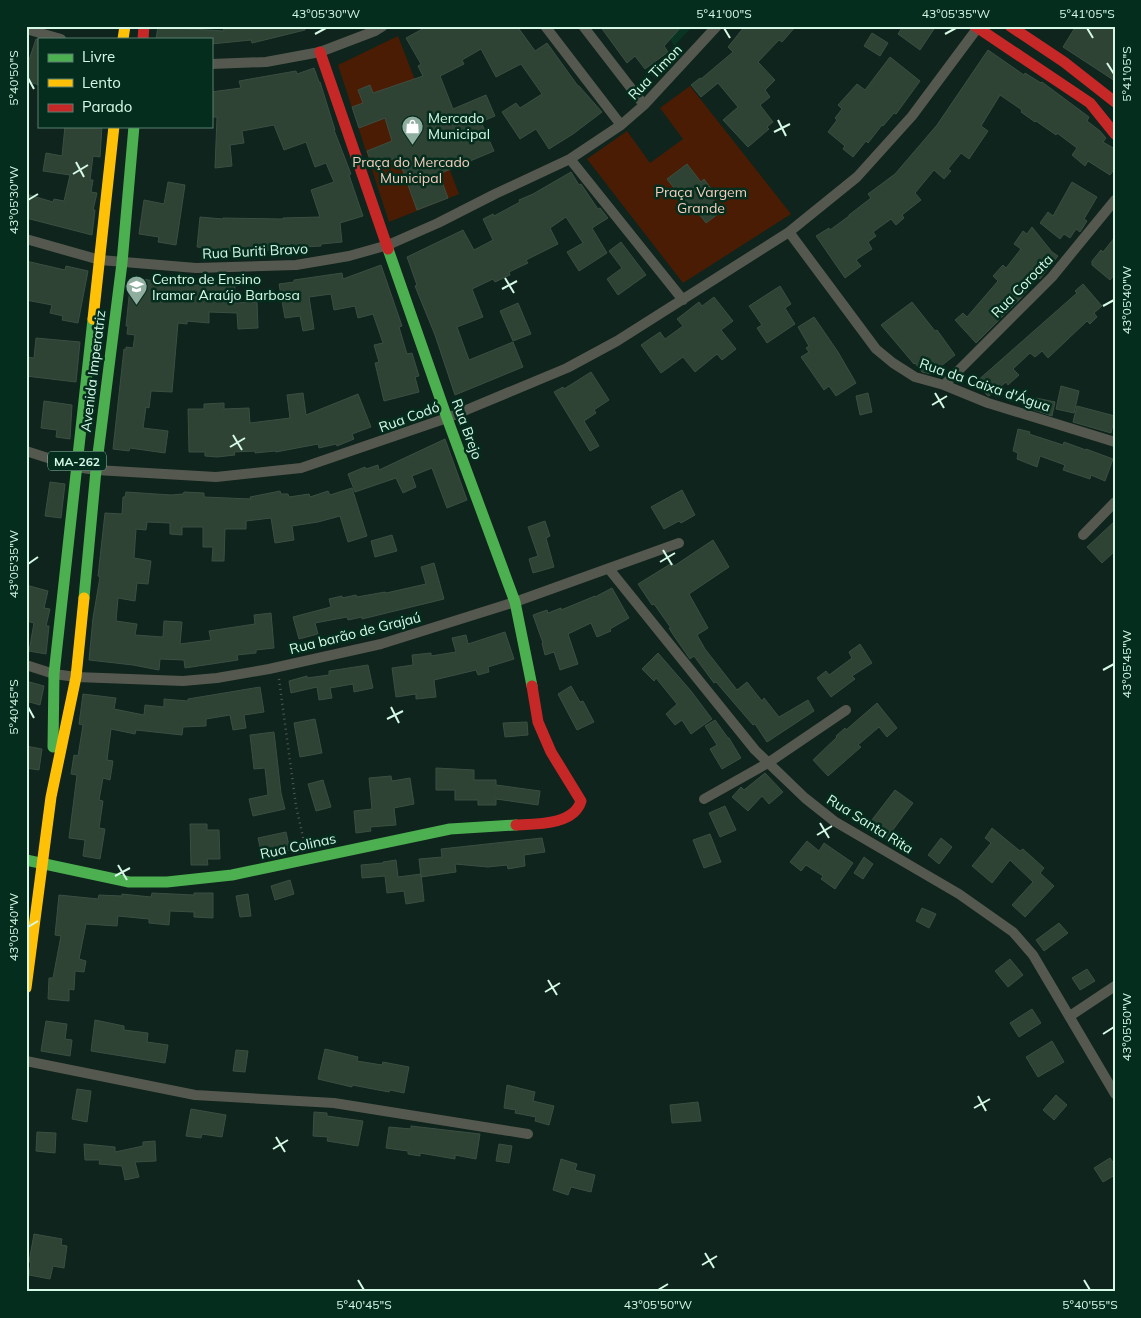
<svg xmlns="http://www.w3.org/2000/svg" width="1141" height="1318" font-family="Mulish,sans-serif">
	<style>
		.built { fill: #093424 }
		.green { fill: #4b1c04 }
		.building { fill: #2f4335; stroke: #3b4e42 }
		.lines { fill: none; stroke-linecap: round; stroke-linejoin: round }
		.path { stroke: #525b54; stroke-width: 2.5; stroke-dasharray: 1 4; stroke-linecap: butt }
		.street { stroke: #55584f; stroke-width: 10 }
		.fast { stroke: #4caf50; stroke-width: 11 }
		.slow { stroke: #ffc107; stroke-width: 11 }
		.jam { stroke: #c62828; stroke-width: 11 }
		.ticks { fill: none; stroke: #d6f9e7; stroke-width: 2 }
		.labels { text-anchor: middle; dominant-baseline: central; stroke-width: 5; stroke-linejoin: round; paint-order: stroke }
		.shield { fill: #052d1e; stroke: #97bcab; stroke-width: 1 }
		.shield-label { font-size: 12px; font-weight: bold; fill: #d6f9e7 }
		.street-label { font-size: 14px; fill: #d6f9e7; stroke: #052d1e }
		.poi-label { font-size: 14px; fill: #d6f9e7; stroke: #052d1e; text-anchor: start }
		.park-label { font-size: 14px; fill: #f6cfbe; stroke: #052d1e }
		.neatline { fill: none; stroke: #d6f9e7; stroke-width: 2 }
		.ticks-label { font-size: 12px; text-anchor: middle; fill: #d6f9e7 }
	</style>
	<rect width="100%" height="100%" fill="#0e241c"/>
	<path class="built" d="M663,26H693L674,46Z"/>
	<path class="green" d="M398,36L459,194L389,222L338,65Z
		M690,86L791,214L683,283L587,159L627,131L650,163L683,139L660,108Z"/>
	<path class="building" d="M158,26H177V28L224,31L223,26H304L305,30L252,43L251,40L211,44V39H156Z
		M428,26H517L535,51L547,43L578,86H579L602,112L573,134L549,149L536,129L520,139L502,112L516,103L520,108L542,94L521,64L496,77L481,49L462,60L464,64L440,76L453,109L486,95L495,116L481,122L494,151L439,174L448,198L417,210L398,157L373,167L367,151L392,141L385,118L359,128L352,107L363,103L358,90L370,85L373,93L423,76L418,66L421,64L406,38Z
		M600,26H682L664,46L668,52L645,69L635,56L627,63Z
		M745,26H796L782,42L779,40L758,62L775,80L765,90L770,97L760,105L773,122L767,127L769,129L748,147L723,120L738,107L718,83L701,97L691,85L700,78L701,79L733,52L728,47Z
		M903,26H936L920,50L898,34Z
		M1076,26H1115V81L1063,47Z
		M872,33L888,43L880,56L864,46Z
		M36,39L39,40V85L26,81V69Z
		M988,50L1024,75L1025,73L1041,83L1042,82L1089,117L1087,121L1100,131L1106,138L1103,142L1115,149V168L1110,175L1088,161L1085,166L1072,155L1077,148L1057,133L1056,135L1036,121L1035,122L1021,112L1022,110L1000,95L981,126L988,131L969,159L961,153L948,169L951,171L944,179L934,170L915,193L921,200L902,215L904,218L896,225L891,219L873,232L876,236L868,242L872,249L856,260L861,266L845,278L816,236L829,228L830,230L849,216V215L871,198L868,194L895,174L937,125Z
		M890,57L920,81L896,114L894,113L883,126L882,125L868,143L866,141L853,157L843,149L845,146L828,132L837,120L835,118L842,109L838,105L857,84L865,90Z
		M314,68L319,82H320L335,130H334L351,174L349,175L363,216L340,223L342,242L321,244V246L303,247V250L282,251L240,250V252L197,247L200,217L223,219V218L283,219V218L320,217L311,190L334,182L326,163L315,167L306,142L284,150L274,125L242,131L244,143L230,145L232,166L215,168L217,117H211V92L241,88L239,81L296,71L297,74Z
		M65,126H102L100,157L93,156L90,180H93L91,192L97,193L93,210H95L92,235L26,218V194L53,202L54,199L64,201L70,175L43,171L46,153L62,156Z
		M687,164L701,182L704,179L712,190L708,193L722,211L706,223L692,205L687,209L679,199L681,197L667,179Z
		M571,172L579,185L581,184L598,209L600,208L608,218L592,228L607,253L579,271L567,252L583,243L566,217L550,228L558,244L526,260L528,263L509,272L510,275L495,282L493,279L472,289L483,317L457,327L469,360L513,342L523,367L455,395L435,335L415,286L417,285L407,257L463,230L474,250L493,240L483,219L493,214L494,216L520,202L519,200L533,194Z
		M168,182L185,185L176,245L158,242L159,237L139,234L144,200L164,204Z
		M1072,182L1097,197L1084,219L1087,221L1080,232L1076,229L1070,238L1064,234L1060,239L1040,223L1048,212L1053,216Z
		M1032,227L1052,252L1058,256L1040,279L1038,277L1020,299L976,343L955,320L963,313L967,317L998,281L993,276L1003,265L1006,268L1021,249L1014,244L1023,231L1027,234Z
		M1115,237V274L1110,280L1092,265V261L1101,250L1103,252Z
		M621,242L646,275L618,295L607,279L622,268L609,251Z
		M26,261L65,270L66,266L88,271L78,323L62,320L63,316L50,313L52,305L26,300Z
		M381,265L402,326L399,327L407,354L412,353L419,376L415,377L419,392L384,401L375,363L379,362L374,345L383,343L373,314L358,318L355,306L334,310L331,294L309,297L314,329L303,331L300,316L285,318L279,284L294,282V280L342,273L343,279Z
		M131,278L192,285H235L234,303L257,302L258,328L238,329L237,313L209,312V323L187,321V324L178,323L172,392L151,391L149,408L146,407L143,428L168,431L165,453L130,448L129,451L113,449L124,349L126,350V347L133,348L135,335L127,334L128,326H126Z
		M1083,284L1102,306L1094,313L1097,317L1090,324L1087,321L1048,358L1042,351L1035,357L1030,353L1013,369L1019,375L1008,385L1006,382L989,396L987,395L976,382L1077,293L1075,291Z
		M780,286L791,304L785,308L795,324L767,343L757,328L762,325L749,306Z
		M714,297L733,321L721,330L736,349L722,360L717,354L695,372L683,357L661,373L641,345L660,332L665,339L683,326L677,319L699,302L702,306Z
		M912,302L935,331L937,330L955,355L931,374L922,372L915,363L914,364L881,325Z
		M518,303L531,334L513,341L500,311Z
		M814,317L838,352L856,383L836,396L829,386L824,390L801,357L809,352L806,348L809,346L798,327Z
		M36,338L80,342L76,382L26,376V357L34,358Z
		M591,372L609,400L594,410L596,413L584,421L599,446L590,451L554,392L563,387L564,389Z
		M1061,386L1079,391L1074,413L1056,409Z
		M303,393L306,415L358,394L371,427L352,434L354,439L337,446L336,444L319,448L318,444L276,452L275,451L255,453V451L234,452L235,455L217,457L205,456V452H189L188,409H204V404L224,403V409L249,408L250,423L290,418L287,395Z
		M868,393L872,412L860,415L856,396Z
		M1036,398L1055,402L1052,416L1034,410Z
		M44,401L72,405L70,439L56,437L57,430L41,428Z
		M1077,406L1115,416L1111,433L1073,422Z
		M1018,429L1030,432L1029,434L1063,445L1064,442L1086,450V449L1113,459L1105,481L1091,475L1090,479L1063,470L1065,465L1040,456L1037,467L1017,459L1018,453L1013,451Z
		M445,439L467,500L447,508L432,468L412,476L416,487L403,493L396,478L355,492L348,474L365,467L366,469L378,465L379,470Z
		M50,482L65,484L61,518L45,516Z
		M352,488L367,536L348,542L340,516L318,522L292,526L294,540L275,543L271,518L246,521V529H225L224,561H212L213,547H203V527H182V535L170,534V523L147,522L146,530L136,529L134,558L151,561L148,584L137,583L135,601L118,598L116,621L137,624L135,635L163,637L164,621L182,622L180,644L211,640L209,631L255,624L254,615L271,613L274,648L256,650V653L237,655L238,660L185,668L184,660L160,659L159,670L133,665L89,660L93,618L100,577L98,576L105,513L122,514L123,497H125L126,492L171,495L183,494L184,492L204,493V497L251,499L250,497L280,491L281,494H288L289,497L309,494L310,497L328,491L330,495Z
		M682,490L695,515L681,523L679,521L664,529L651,507Z
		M545,521L550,536L546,538L554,567L533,573L529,559L538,556L528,527Z
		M1115,521V551L1102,563L1087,547Z
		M392,535L397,551L375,557L371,541Z
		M713,540L729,567L689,594L708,628L697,635L705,649L737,690L747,682L762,701L764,698L779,717L808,700L814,711L767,742L755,724L753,725L716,682L714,683L694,656L690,659L674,636L669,628H671L654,604L652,605L638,584L672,563L674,566Z
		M434,563L444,599L362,619V617L348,620L347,617L315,623L318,634L299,639L293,617L331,607L329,599L342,596V598L356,595L357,597L385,592L386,593L426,584L421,567Z
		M26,585L48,591L44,608L50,609L46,626H49L46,654L29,651L34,623L26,621Z
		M612,588L629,618L610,629L611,631L597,637L591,623L568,634L578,664L560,670L554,652L545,655L542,643H543L533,615L547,610L548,613L561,608V610L595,596V597Z
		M505,632L514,659L488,667L489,672L478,675L476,670L434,680L436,697L416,699V694L396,697L392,668L413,665L412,655L431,653V656L456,652L452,638L466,635L468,644Z
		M860,644L872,663L852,676L855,679L831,697L817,678L826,671L829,675L852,658L849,652Z
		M658,653L691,691L712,719L691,734L682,720L675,725L666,714L677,704L656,678L654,681L642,669Z
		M368,665L373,688L354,692L353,684L330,688L332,698L319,700L317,687L291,693L289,681L307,676V678L329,675V671Z
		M26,681L44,686L40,705L26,701Z
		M571,686L580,702L583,701L594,722L577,730L558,694Z
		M260,687L264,712L244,715L246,728L233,730L230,715L206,719V726L183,727L182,735L136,730L135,734L111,729L107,760L113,761L110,780L103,778L99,800L103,801L99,828L105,829L100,859L83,856L85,840L69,838L77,775L71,774L74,755L78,756L83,725L79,724L83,694L116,698L114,709L144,715L145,705L164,707V699L188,701V699Z
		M877,703L897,728L887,737L879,727L858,745L861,747L828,776L813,760L837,737L836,736L845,728L846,730Z
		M315,719L322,753L300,757L294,723Z
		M715,720L728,738H729L741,758L722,769L710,749L717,745L705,726Z
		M527,722L528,735L505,737L503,723Z
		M274,732L281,793L285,809L253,816L249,799L268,795L265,768L254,769L250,735Z
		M26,746L42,749L39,770L26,768Z
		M436,768L474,770V780H496V785L540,791L538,805L496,799V805H478V800H455V790H436Z
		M765,773L783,792L769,804L762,796L748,811L732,797L741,787L744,790Z
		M391,776L392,781L410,778L414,804L394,808L396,825L370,827L371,831L356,833L354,811L372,809L369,778Z
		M323,780L331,807L316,811L308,784Z
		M895,790L913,803L886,839L868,825Z
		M725,806L736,830L720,837L709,813Z
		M190,824H207V830H219L220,859H207L208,865H191Z
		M992,828L1020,851L1023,849L1044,868L1040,873L1054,886L1025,917L1012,905L1033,882L1010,860L992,883L972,866L991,843L985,838Z
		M286,832L290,850L262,856L258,838Z
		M710,834L721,862L704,868L693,840Z
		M542,838L545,852L524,855L525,866L508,869L507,865L488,867L455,864L456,872L421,877L419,859L442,857L441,849Z
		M941,838L952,847L939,864L928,855Z
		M807,841L819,851L824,843L853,863L835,889L821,879L823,876L806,865L801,871L790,862Z
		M864,857L873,864L863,879L854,873Z
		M396,860L398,877L421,874L424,901L406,904L404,891L387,893L385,876L362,878L361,865L383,863V862Z
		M290,880L294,894L275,900L271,886Z
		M152,893L194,895V893H213V918L194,917V912L170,911L169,925L149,923V919L118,916L117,926L86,924L79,959L86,961L84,972L75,971L74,990L69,989V1001L48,999L49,978H53L61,936L55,935L59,895L98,899L99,895L122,896V894L151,897Z
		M248,894L251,916L240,917L236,896Z
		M922,908L936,914L929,928L916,921Z
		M1059,923L1068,933L1044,951L1036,940Z
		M1010,959L1023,975L1008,987L995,971Z
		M1087,969L1095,981L1080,990L1072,978Z
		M1032,1009L1041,1023L1019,1037L1010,1023Z
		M95,1020L124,1026V1030L148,1033L147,1042L168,1045L165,1063L91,1051Z
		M46,1021L67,1024L65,1039L72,1040L70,1056L41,1051Z
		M1052,1041L1064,1062L1038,1077L1026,1057Z
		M325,1049L358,1057L357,1061L382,1065L383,1062L409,1067L404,1093L390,1090L389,1092L352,1085V1087L318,1079Z
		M236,1050L248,1051L245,1072L233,1071Z
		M507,1085L535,1092L533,1101L554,1106L549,1125L535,1121L536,1117L515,1113L516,1110L504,1108Z
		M77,1089L91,1091L87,1122L72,1119Z
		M1056,1095L1067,1105L1054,1120L1043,1110Z
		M698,1102L701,1121L672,1123L670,1105Z
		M191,1109L226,1115L222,1137L202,1134L201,1138L186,1136Z
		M314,1112L327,1113V1116L363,1121L358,1146L327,1141L328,1137L313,1136Z
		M411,1126L480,1134L476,1159L455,1155V1159L420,1153V1156L408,1154V1151L386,1148L389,1127L411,1129Z
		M37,1132L56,1133L55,1153L36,1151Z
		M155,1141L156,1161L135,1162L139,1177L125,1180L122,1166L99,1164L100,1160H85L84,1144L115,1147V1152L143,1146V1142Z
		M499,1144L512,1146L509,1163L496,1161Z
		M1110,1158L1115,1165V1175L1103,1182L1094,1168Z
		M561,1159L577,1164L575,1170L595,1175L591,1192L571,1187L568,1195L553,1190Z
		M34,1234L62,1239L61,1245L67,1246L64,1268L53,1266L50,1279L29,1275L31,1262H29Z"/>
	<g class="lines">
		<path class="path" d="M279,679L296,806L305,846"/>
		<path class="street" d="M545,26L621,125
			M583,26L644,105
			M26,29L61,39
			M211,64L266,62L320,52L375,31L383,26
			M570,159L683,300
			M789,232L876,349L893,363L915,377L944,385L988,403L1115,442
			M26,239L100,260L196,268L296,265L349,256L388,245L438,223L495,194L570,159L621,125L644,105L717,26
			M944,385L1052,277L1115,200
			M26,451L76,467L96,470L216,477L301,468L447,418L567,368L617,341L789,232L857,177L912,116L979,26
			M1083,535L1115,502
			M609,569L755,750L805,798L834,821L959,894L1013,932L1033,955L1115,1094
			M26,665L54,674L76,677L183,681L217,678L269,669L381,644L515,602L679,543
			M704,799L768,763L846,710
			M1070,1016L1115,986
			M26,1061L195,1095L334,1103L528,1134"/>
		<path class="fast" d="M388,249L447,418L515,602L532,686
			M84,598L96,470L122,263L134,126
			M53,747L54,674L93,319
			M26,860L129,882H167L232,875L450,829L516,825"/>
		<path class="slow" d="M123,39L125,26
			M93,319L114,126
			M26,988L51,797L76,677L84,598"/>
		<path class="jam" d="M975,26L1090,103L1115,134
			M1010,26L1064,62L1115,102
			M143,39L144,26
			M320,52L388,249
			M516,825C537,824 574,825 581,801L551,752L538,722L532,686"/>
	</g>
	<path class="ticks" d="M724,28L730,38M1087,28L1093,38M315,34L326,28M945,34L956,28M1107,63L1114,74M28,78L34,89M778,120L786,136M774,132L790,124M76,162L84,177M73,174L88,165M28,200L38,194M505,278L514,293M502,289L517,281M1103,306L1114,300M935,393L944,408M932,405L947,396M233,435L242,450M230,447L245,438M663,550L672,565M660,562L675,553M28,564L38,557M1103,670L1114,664M28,707L34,718M391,707L399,723M387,719L403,711M820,823L829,838M817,835L832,826M118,865L127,880M115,876L130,868M28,927L38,921M548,980L557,995M545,992L560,983M1103,1034L1114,1027M978,1096L986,1111M974,1108L990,1099M276,1137L285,1152M273,1149L288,1140M705,1253L714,1268M702,1265L717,1256M358,1280L364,1290M1084,1280L1090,1290M658,1290L668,1284"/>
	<defs>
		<symbol id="shop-pin" viewBox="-11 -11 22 30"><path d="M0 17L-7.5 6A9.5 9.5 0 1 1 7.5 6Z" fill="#90aea0" stroke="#052d1e"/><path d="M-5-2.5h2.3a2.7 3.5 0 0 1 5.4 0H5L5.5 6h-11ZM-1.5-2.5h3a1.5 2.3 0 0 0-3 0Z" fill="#fff"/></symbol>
		<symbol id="school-pin" viewBox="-11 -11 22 30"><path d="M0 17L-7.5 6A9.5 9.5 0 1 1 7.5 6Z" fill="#90aea0" stroke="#052d1e"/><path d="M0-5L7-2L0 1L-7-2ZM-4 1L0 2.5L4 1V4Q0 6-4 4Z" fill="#fff"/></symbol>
	</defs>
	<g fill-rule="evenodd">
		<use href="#shop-pin" x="400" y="114" width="25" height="34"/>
		<use href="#school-pin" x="124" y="274" width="25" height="34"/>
	</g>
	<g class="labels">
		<rect class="shield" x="48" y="451.5" width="58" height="19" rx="4"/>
		<g class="shield-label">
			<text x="77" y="461">MA-262</text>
		</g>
		<g class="street-label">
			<text transform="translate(655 72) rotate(-46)">Rua Timon</text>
			<text transform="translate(255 251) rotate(-3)">Rua Buriti Bravo</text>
			<text transform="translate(1022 286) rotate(-46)">Rua Coroata</text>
			<text transform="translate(93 371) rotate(-83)">Avenida Imperatriz</text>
			<text transform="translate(985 385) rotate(19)">Rua da Caixa d'Água</text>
			<text transform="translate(409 417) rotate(-20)">Rua Codó</text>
			<text transform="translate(467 429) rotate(70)">Rua Brejo</text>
			<text transform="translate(355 633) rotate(-14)">Rua barão de Grajaú</text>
			<text transform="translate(870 824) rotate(32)">Rua Santa Rita</text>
			<text transform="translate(298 846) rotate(-12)">Rua Colinas</text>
		</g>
		<g class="poi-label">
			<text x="428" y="118">Mercado<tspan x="428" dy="16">Municipal</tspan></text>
			<text x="152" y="279">Centro de Ensino<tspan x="152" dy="16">Iramar Araújo Barbosa</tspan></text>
		</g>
		<g class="park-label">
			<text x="411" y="162">Praça do Mercado<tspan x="411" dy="16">Municipal</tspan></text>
			<text x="701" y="192">Praça Vargem<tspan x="701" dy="16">Grande</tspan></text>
		</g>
	</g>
	<rect width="1141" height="1318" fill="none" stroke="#052d1e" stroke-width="55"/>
	<rect x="38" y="38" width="175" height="90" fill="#052d1e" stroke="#597f6e"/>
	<rect x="48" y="54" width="25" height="8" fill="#4caf50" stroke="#597f6e"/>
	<text x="82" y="62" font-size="15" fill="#d6f9e7">Livre</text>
	<rect x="48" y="79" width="25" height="8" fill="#ffc107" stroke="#597f6e"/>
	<text x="82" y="88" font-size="15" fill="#d6f9e7">Lento</text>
	<rect x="48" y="104" width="25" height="8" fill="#c62828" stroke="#597f6e"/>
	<text x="82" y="112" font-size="15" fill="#d6f9e7">Parado</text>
	<rect x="28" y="28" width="1086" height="1262" class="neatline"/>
	<g class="ticks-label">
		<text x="326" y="18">43°05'30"W</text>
		<text x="724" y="18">5°41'00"S</text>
		<text x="956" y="18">43°05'35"W</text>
		<text x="1087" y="18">5°41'05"S</text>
		<text transform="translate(1127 74) rotate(-90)" y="4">5°41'05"S</text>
		<text transform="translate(14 78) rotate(-90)" y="4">5°40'50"S</text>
		<text transform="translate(14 200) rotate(-90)" y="4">43°05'30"W</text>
		<text transform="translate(1127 300) rotate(-90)" y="4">43°05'40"W</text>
		<text transform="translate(14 564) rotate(-90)" y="4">43°05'35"W</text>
		<text transform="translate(1127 664) rotate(-90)" y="4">43°05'45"W</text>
		<text transform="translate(14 707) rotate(-90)" y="4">5°40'45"S</text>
		<text transform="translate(14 927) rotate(-90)" y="4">43°05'40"W</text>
		<text transform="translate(1127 1027) rotate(-90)" y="4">43°05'50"W</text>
		<text x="364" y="1309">5°40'45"S</text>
		<text x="658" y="1309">43°05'50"W</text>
		<text x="1090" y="1309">5°40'55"S</text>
	</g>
</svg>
